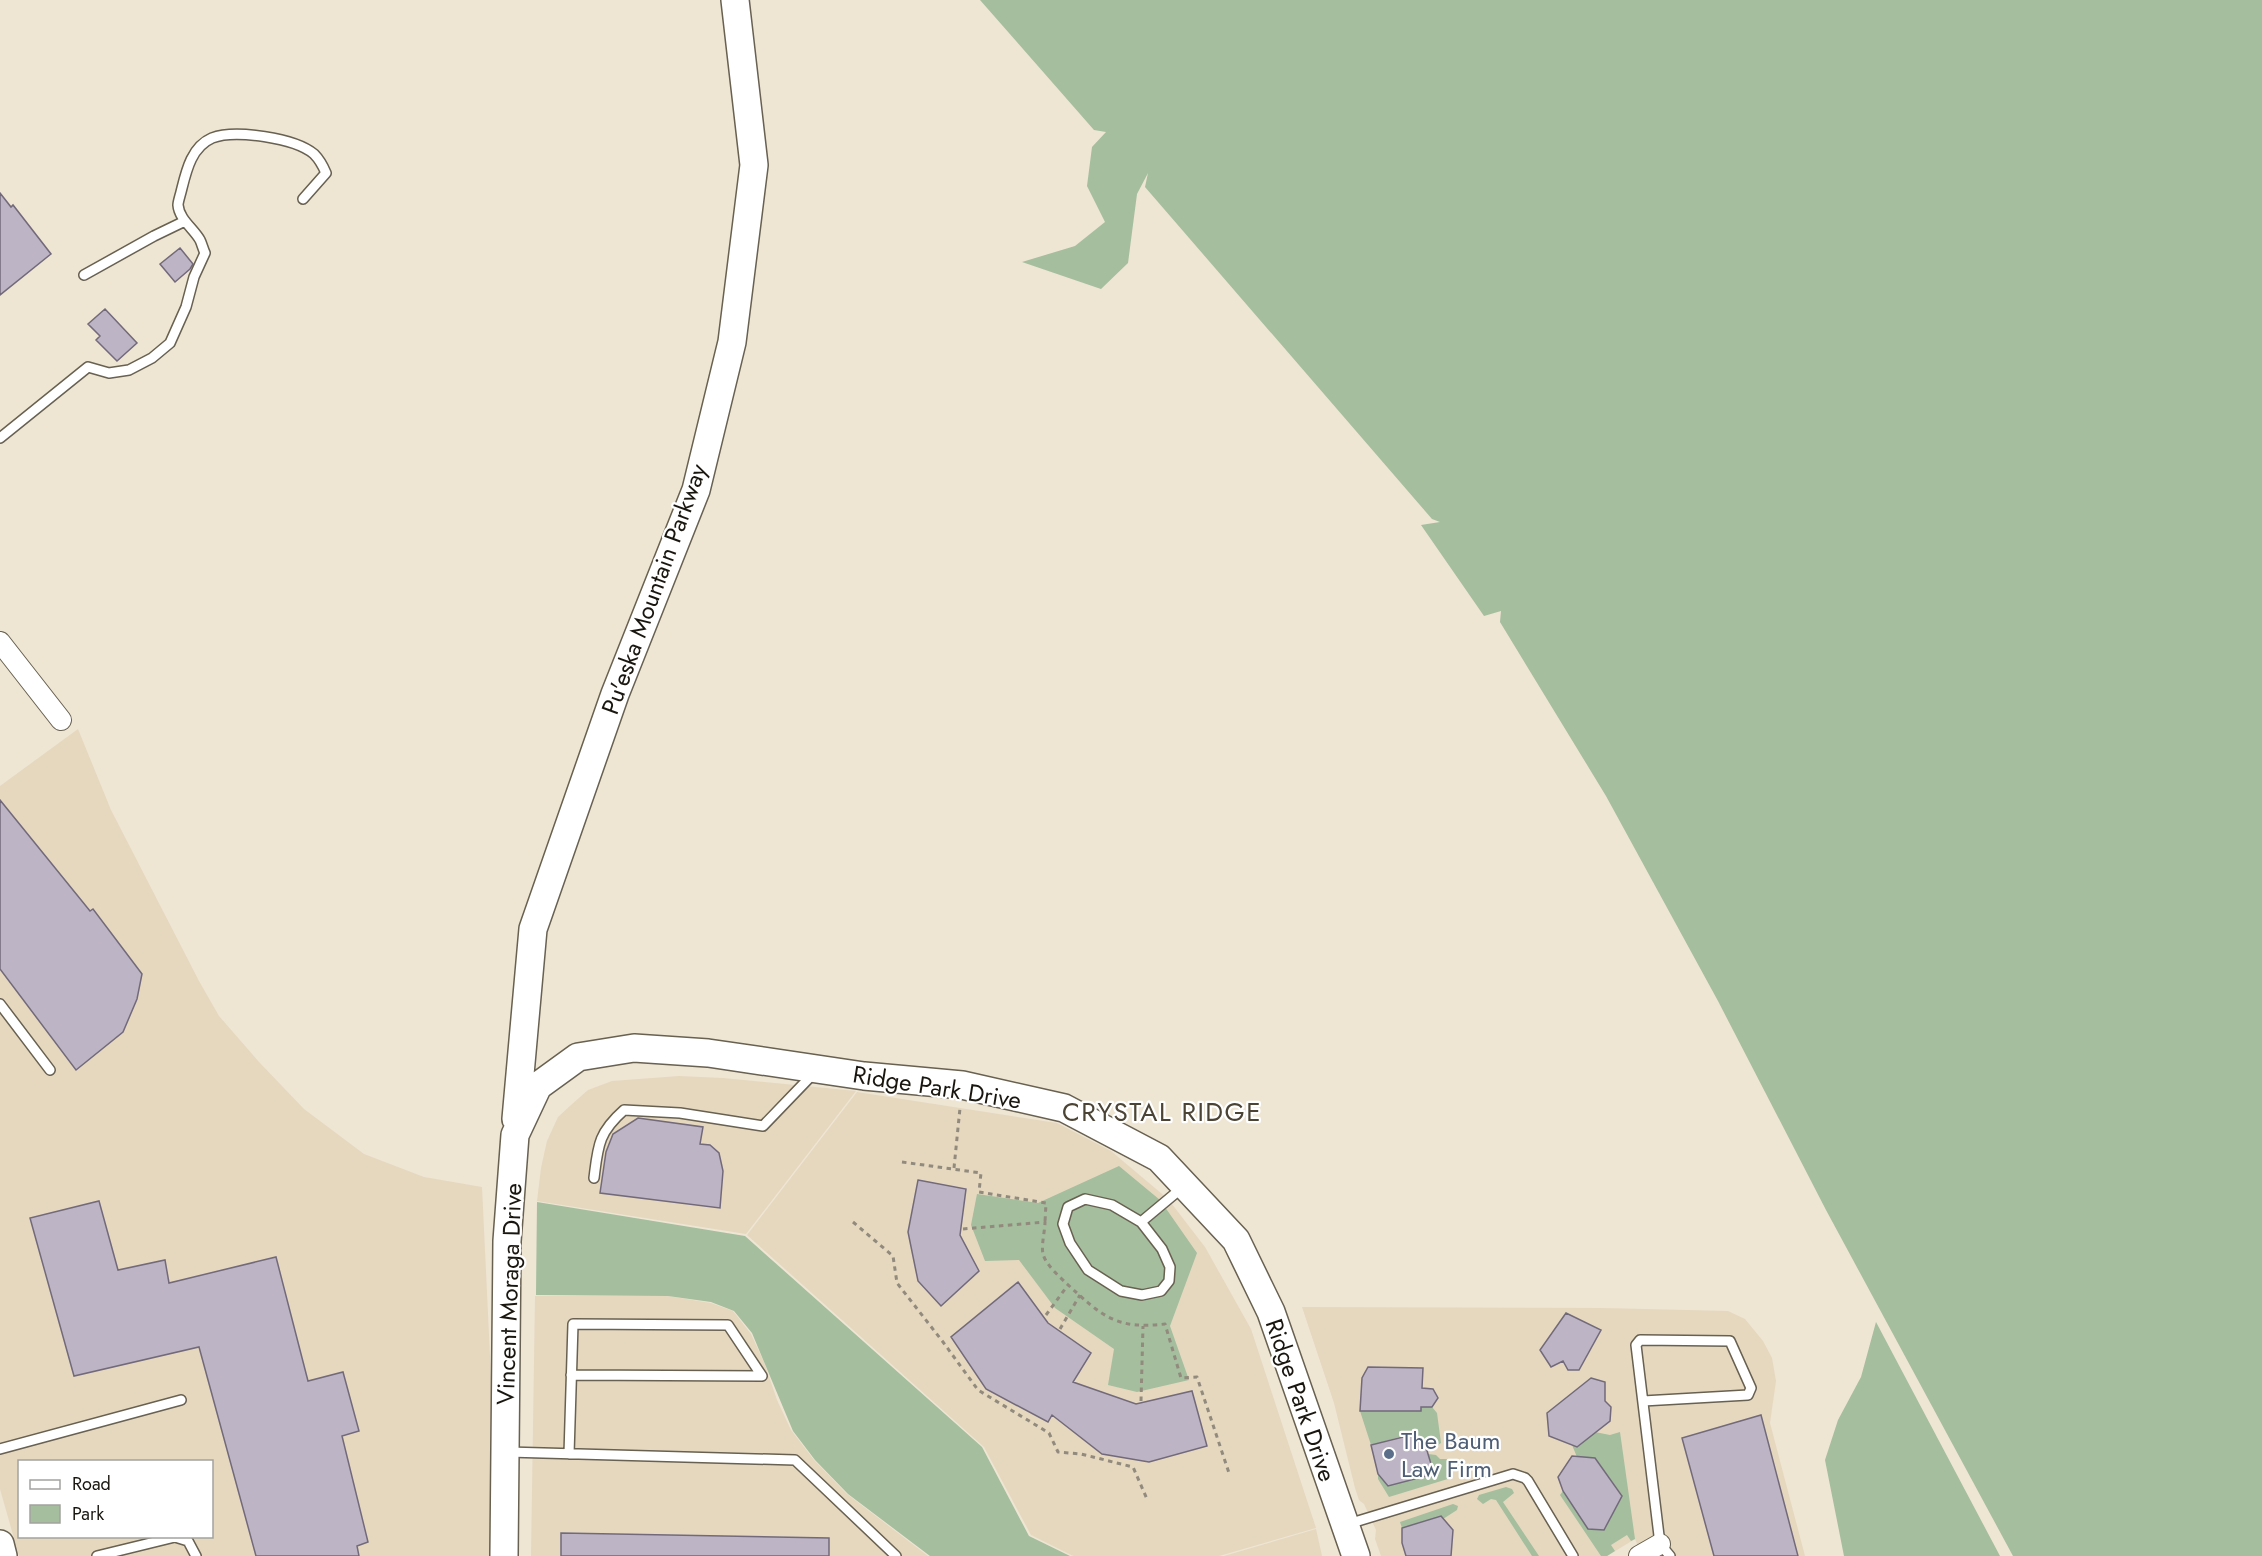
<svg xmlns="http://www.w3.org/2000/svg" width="2262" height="1556" font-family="Jost,sans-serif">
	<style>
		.built { fill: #e5d8bf; fill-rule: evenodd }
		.green { fill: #a4be9e }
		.building { fill: #bdb4c5; stroke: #726a7a; stroke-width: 1.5 }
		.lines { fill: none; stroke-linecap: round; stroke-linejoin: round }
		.lane-casing { stroke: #686050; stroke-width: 12 }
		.street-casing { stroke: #686050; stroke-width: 22 }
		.secondary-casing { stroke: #686050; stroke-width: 30 }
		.path { stroke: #918a7d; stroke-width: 3; stroke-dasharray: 4.5 4.5; stroke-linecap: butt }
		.lane { stroke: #fff; stroke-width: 9 }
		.street { stroke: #fff; stroke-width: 20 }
		.secondary { stroke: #fff; stroke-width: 27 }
		.service-dot { fill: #5c6f8a; stroke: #fff; stroke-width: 2 }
		.labels { text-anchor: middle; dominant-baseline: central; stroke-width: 4.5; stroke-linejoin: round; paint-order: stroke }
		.street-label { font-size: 24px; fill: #19160f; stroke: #fff }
		.service-label { font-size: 24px; fill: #4e5e75; stroke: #fff; text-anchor: start }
		.neighbourhood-label { font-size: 26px; letter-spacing: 1.5px; fill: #4b4334; stroke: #fff }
	</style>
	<rect width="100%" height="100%" fill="#eee5d3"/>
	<path class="built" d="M78,729L111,810L199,981L219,1016L259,1062L304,1109L364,1154L424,1177L482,1187L493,1420L492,1556H19L0,1489V786ZM20,1462H212V1536H20Z
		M679,1076L723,1078L856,1091L746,1234L537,1201L541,1168L547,1141L558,1117L571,1105L588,1090L612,1081Z
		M857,1092L1057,1123L1111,1151L1168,1199L1205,1247L1251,1329L1316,1528L1219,1556H1073L1031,1535L984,1447L747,1235Z
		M535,1296H668L711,1303L733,1311L751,1334L764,1362L777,1400L791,1430L814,1460L847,1494L928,1556H531Z
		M1302,1307L1603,1308L1728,1311L1745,1319L1763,1341L1772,1358L1776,1381L1770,1423L1805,1556H1642L1635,1539L1607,1556H1381L1375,1539L1376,1530L1364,1504L1359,1500L1355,1488L1334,1403Z
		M1316,1529L1322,1556H1224Z"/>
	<path class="green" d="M980,0H2262V1556H2013L1826,1210L1718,1001L1606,796L1500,622L1501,611L1484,616L1421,525L1440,522L1432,519L1145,187L1148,173L1137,194L1128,263L1101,289L1022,262L1075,246L1105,222L1087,186L1092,147L1106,132L1094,130Z
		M1119,1166L1160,1200L1197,1253L1170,1326L1189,1380L1137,1392L1108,1385L1114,1349L1055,1308L1019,1260L985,1261L971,1225L977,1194L1038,1203Z
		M537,1202L745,1236L982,1447L1029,1536L1070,1556H930L848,1494L815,1460L793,1431L752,1333L734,1311L711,1302L668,1296L536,1295Z
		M1876,1322L2000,1556H1844L1825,1460L1838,1420L1861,1377Z
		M1421,1407H1432L1437,1413L1441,1443L1435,1447L1423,1444V1442L1414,1433L1371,1445L1360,1411H1421Z
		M1595,1432L1610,1435L1620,1432L1635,1539L1631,1541L1627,1535L1611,1545L1615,1551L1607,1556H1601L1560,1495L1563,1491L1588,1529L1604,1530L1611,1518L1609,1513L1616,1508L1622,1495L1595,1458L1582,1457L1581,1460L1577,1457L1572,1445L1577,1447Z
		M1428,1454L1436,1455L1440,1459H1449L1451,1478L1389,1497L1378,1479V1474L1388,1486L1433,1473Z
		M1506,1487L1512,1489L1514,1493L1503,1502L1539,1556H1532L1496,1500L1491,1499L1483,1504L1477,1499L1479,1495Z
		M1453,1504L1458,1506L1457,1510L1443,1519L1402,1528L1400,1522Z"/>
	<path class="building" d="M0,193L11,207L13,205L51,254L0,295Z
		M180,248L193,264L190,269L175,282L160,264Z
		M105,309L137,343L117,361L96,340L100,336L88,324Z
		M0,800L90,911L93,909L142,974L137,999L123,1032L76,1070L0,969Z
		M638,1118L703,1127L700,1144L710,1145L719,1153L723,1171L720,1208L600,1193L606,1152L613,1134Z
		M918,1180L966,1189L960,1235L979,1271L941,1306L918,1281L908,1232Z
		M99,1201L118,1270L165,1260L169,1283L276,1257L308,1381L343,1372L359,1431L342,1436L368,1542L357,1546L359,1556H256L199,1347L74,1376L30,1218Z
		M1018,1282L1048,1323L1091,1353L1073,1382L1136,1404L1192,1391L1207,1446L1149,1462L1102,1454L1052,1415L1048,1422L986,1389L951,1337Z
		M1566,1313L1601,1330L1579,1370H1568L1563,1361L1551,1367L1540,1350Z
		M1368,1367L1423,1368L1422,1388L1433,1389L1438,1398L1432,1407H1421V1411H1360L1362,1378Z
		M1591,1378L1605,1382V1401L1611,1407L1610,1421L1577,1447L1549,1436L1547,1413Z
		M1761,1415L1798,1556H1714L1682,1438Z
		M1415,1434L1425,1444L1434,1474L1388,1486L1378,1474L1371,1445Z
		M1572,1456L1595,1458L1622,1496L1604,1530L1588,1529L1563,1491L1558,1477Z
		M1441,1516L1453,1530L1451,1556H1406L1402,1543V1528Z
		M561,1533L829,1538V1556H561Z"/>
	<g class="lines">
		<defs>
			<path id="lane" d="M84,275L154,236L185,221
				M0,438L88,367L109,373L129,370L152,358L170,343L186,307L194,277L205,253C203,249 202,244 200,240C194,229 179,219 178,205C178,202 180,196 181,192C186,172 191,147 212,138C235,129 295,138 314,154C320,160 323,166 326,173L303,199
				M0,1004L50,1070
				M594,1178C598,1146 598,1133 624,1110L680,1113L763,1126L814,1073
				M1141,1222L1162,1249L1170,1267L1169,1281L1161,1291L1142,1295L1121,1291L1088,1270L1070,1243L1063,1224L1068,1207L1085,1199L1112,1205L1141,1222L1183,1187
				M1643,1401L1748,1395L1751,1388L1730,1341L1640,1340L1636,1345L1660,1544L1670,1556
				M0,1449L181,1400
				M507,1452L795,1460L896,1556
				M569,1454L573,1324L728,1325L762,1376L571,1375
				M1348,1524L1513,1474L1525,1478L1528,1481L1573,1556
				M97,1556L175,1537L188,1541L196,1556"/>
			<path id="street" d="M0,642L61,720
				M1639,1556L1660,1544"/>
			<path id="secondary" d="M516,1119L533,929L615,694L696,490L732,342L754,165L735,0
				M0,1544L3,1556
				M504,1556L507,1241L515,1135L538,1086L578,1057L634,1048L708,1053L864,1076L962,1085L1064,1108L1159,1158L1236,1240L1271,1312L1356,1556"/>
		</defs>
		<use href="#lane" class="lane-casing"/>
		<use href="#street" class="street-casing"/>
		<use href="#secondary" class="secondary-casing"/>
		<path class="path" d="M902,1162L981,1173L979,1192L1046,1203L1045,1222
			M954,1168L960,1108
			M853,1222L893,1256L897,1283L943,1342L978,1390L1049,1433L1058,1452L1081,1454L1133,1467L1147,1499
			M963,1229L1045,1222C1045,1231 1041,1245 1043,1254C1046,1265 1059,1276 1066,1283C1101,1315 1115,1330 1165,1324L1181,1378L1197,1377L1229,1473
			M1046,1315L1068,1285
			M1060,1329L1080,1295
			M1141,1401L1143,1326"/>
		<use href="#lane" class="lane"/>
		<use href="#street" class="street"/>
		<use href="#secondary" class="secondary"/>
	</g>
	<circle class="service-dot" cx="1389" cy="1454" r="6"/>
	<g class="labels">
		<g class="street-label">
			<text transform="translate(654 589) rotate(-70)">Pu'eska Mountain Parkway</text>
			<text transform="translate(937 1087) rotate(9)">Ridge Park Drive</text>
			<text transform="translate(509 1294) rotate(-88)">Vincent Moraga Drive</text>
			<text transform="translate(1301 1400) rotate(71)">Ridge Park Drive</text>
		</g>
		<g class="service-label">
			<text x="1401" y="1440">The Baum<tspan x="1401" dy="28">Law Firm</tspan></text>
		</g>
		<g class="neighbourhood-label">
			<text x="1162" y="1112">CRYSTAL RIDGE</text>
		</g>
	</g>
	<rect x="18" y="1460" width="195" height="78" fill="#ffffff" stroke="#a3a29f" stroke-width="1.5"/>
	<rect x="30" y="1480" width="30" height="9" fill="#ffffff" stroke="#a3a29f" stroke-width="1.5"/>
	<text x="72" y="1490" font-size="18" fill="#19160f">Road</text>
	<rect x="30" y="1505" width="30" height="18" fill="#a4be9e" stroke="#a3a29f" stroke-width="1.5"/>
	<text x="72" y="1520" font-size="18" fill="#19160f">Park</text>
</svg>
